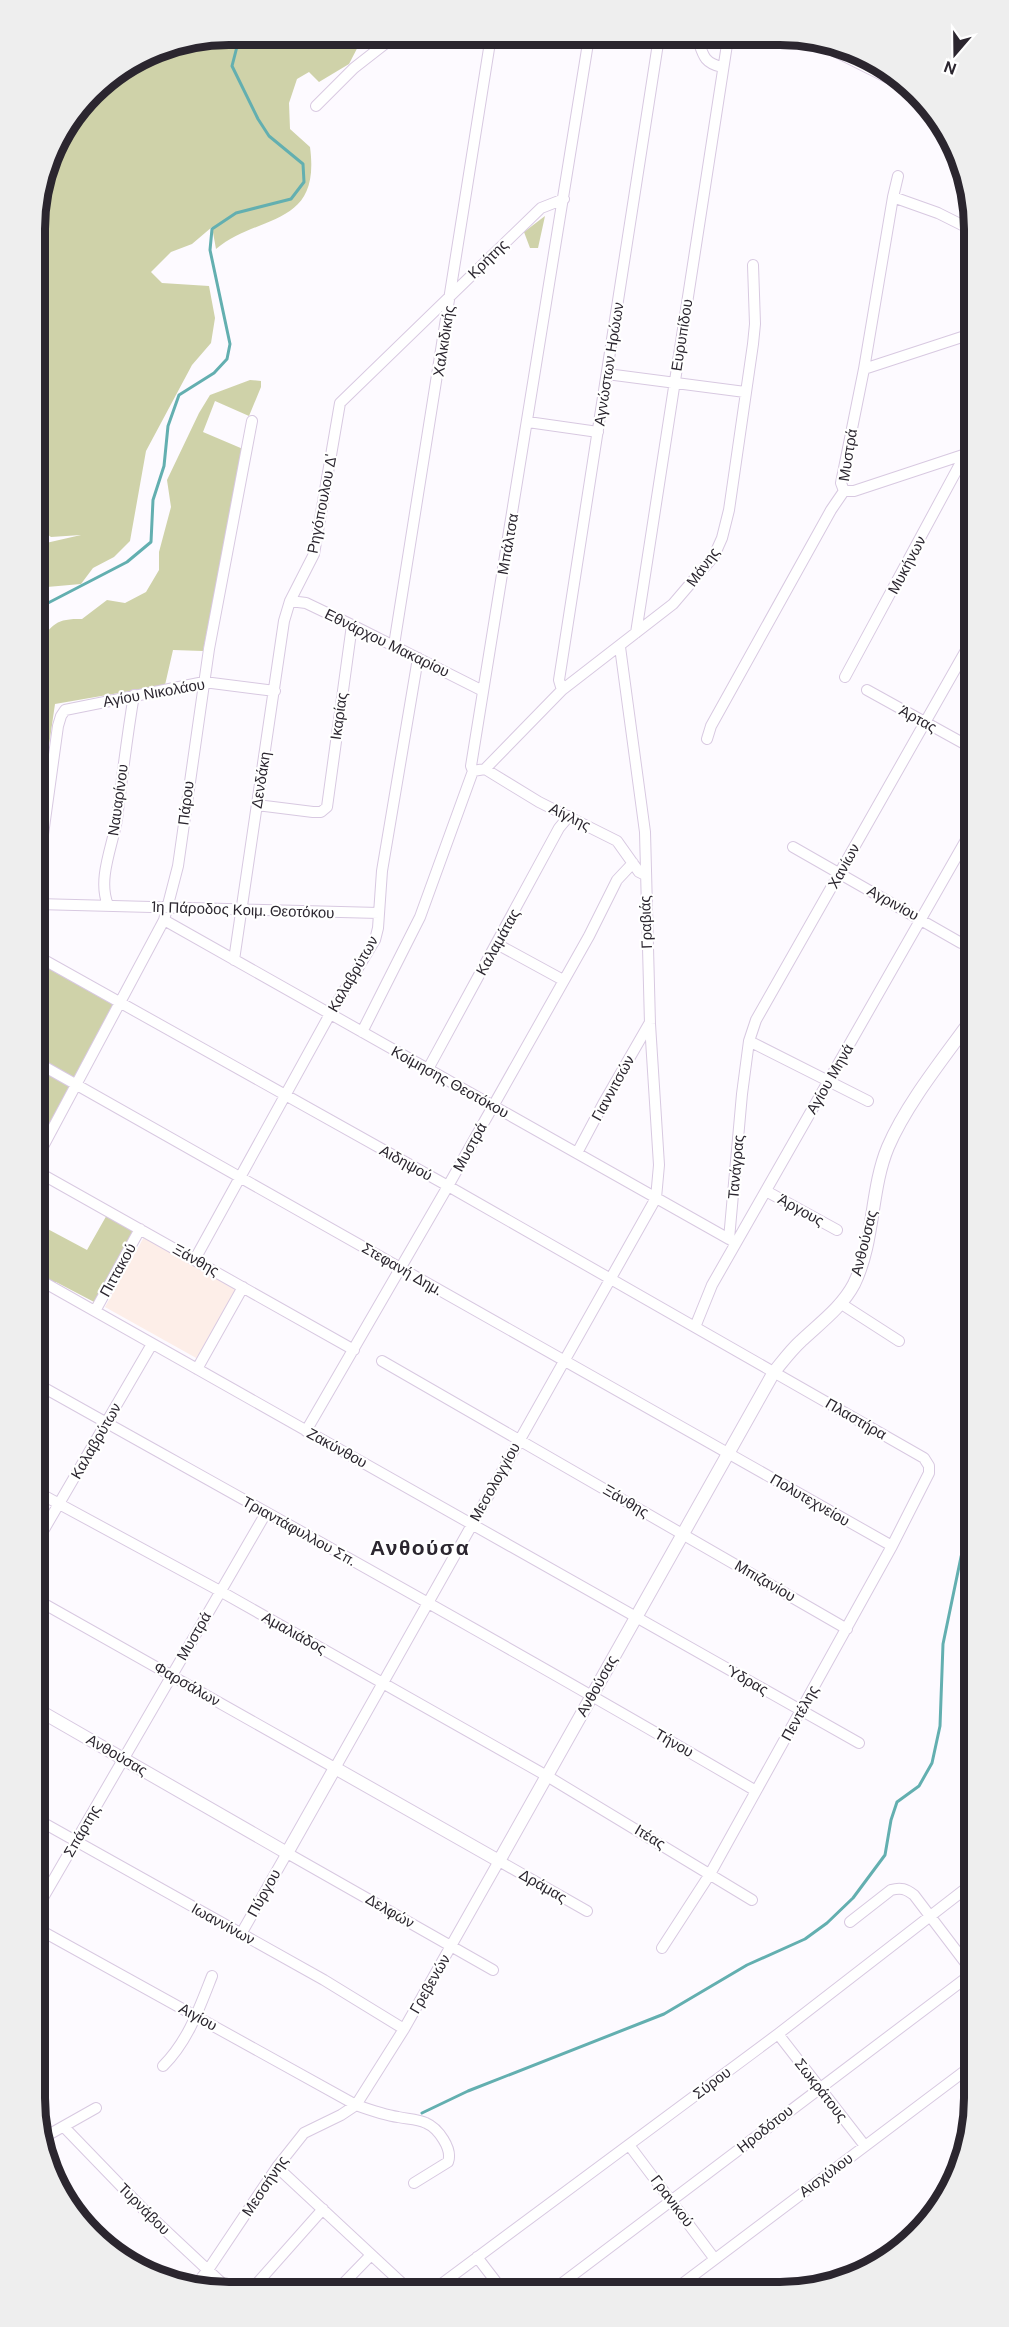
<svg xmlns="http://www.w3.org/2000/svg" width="1009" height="2327" font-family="'DM Sans',sans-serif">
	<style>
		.education { fill: #fdeee8 }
		.green { fill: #cfd2a9 }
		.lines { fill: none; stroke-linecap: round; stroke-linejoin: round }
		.stream { stroke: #63afb0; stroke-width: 3 }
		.minor-casing { stroke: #d8c9e1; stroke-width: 12 }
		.tertiary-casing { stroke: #d8c9e1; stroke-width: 14 }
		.minor { stroke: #fff; stroke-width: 10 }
		.tertiary { stroke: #fff; stroke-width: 12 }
		.labels { text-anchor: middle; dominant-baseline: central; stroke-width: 4.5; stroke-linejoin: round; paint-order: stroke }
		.street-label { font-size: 15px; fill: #2b262f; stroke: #fff }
		.district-label { font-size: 21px; font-weight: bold; letter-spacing: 1.5px; fill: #2b262f; stroke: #fff }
		.rim { fill: none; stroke: #2b262f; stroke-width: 8 }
	</style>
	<rect width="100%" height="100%" fill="#fdfaff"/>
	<path class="education" d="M144,1237L237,1289L198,1359L105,1307Z"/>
	<path class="green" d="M229,35H364L349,64L319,82L309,72L297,79L289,103L290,129L310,147C321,228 260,213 216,249L212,227L192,244L171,252L151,272L162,283L209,286L215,318L211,343L192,365L146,451L130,541L114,557L93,568L81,584L47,587L36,601V525V529L46,543L81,535L51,537L38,528L39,508L48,479L36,505L35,216L55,143L100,83L155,49Z
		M545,216L538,248H530L524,232Z
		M250,380L261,381V387L249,416L215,401L203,432L243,449L203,651L173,650L165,685L55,704L37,828L36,646C52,626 54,618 82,619L107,600L125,603L146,592L159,570V552L171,507L167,480L199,413L210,395Z
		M37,962L114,1004L38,1151Z
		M108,1213L137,1228L96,1303L56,1282L38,1307V1232L42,1226L87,1250Z"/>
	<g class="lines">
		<path class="stream" d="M36,618L48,603L127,562L151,542L153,500L164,466L168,426L179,395L214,373L227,359L230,344L210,250L212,229L236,213L291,199L304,182L303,164L269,136L258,119L232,66L240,35
			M422,2113L468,2091L664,2014L747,1965L805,1939L827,1923L853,1898L885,1855L891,1820L897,1802L919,1786L932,1763L940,1726L943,1644L961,1557L972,1518"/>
		<defs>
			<path id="minor" d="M697,37C703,54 703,63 722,67
				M808,38L918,93
				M316,106L354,68L395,36
				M893,197L938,213L968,228
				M864,369L968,335
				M607,374L745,392
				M528,422L598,432
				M844,491L841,483L864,369L893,197L898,176
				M844,491H854L969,453
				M290,601L306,603L352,625L483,691
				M636,633L728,38
				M394,645L491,36
				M845,677L966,453L969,455
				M562,690L559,680L659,37
				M867,690L970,747
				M707,739L711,726L831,510L844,491
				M485,769L539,802L617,841L639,872L645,875
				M473,771L485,769L562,690L673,604L714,556L722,538L729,510L753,344L755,324L753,265
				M257,805L313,812H321L327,807L352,625
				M793,847L961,943
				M37,878L58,726L61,716L65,710L204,682L275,691
				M37,904L379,913
				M108,905C97,879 113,845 117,819C122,777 127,736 134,695
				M164,920L736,1243
				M497,944L563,980
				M37,956L448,1186L924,1458L929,1466V1473L892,1546L710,1874L662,1948
				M234,960L284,621L290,601L314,554L340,403L541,208L564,199
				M362,1032L420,917L473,771L471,766L589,37
				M749,1041L868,1101
				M38,1063L892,1546
				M428,1069L559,828L569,816
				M577,1153L603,1104L649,1024
				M38,1156L164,920L178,866L209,649L252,421
				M38,1172L354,1350
				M766,1191L837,1230
				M729,1239L742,1094L749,1041L756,1020L969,645
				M195,1259L330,1014L375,940L378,928L382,871L418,658
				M38,1279L859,1743
				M840,1303L899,1341
				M95,1311L140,1229
				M695,1327L712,1285L970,833
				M382,1361L847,1629
				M197,1369L243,1287
				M39,1385C278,1519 519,1652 756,1791
				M306,1431L448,1186L589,936L617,880L633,863
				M39,1493L220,1591L547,1776L752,1900
				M39,1538L152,1344
				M39,1601L335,1768L656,1198L659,1165L650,1024L645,832L620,647
				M40,1821L324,1980L404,2029
				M40,1903L266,1513
				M850,1922L891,1890C901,1887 906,1889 914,1895L974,1974
				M40,1930L356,2105C370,2110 384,2115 398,2117C407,2119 418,2119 426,2123C438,2128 453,2149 448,2162L414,2183
				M241,1934L287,1853L493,1970
				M778,2034L865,2146
				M163,2066C188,2041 199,2009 212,1976
				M64,2127L148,2214L228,2289
				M41,2139L96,2108
				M629,2145L714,2258
				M277,2167L407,2288
				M477,2257L500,2287
				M557,2287L974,1972
				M678,2287L974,2064
				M339,2288L371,2255
				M436,2288L778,2034L973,1883
				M192,2289L208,2270L277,2167L304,2133L341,2115L356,2105L404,2029L499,1861L587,1911
				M252,2289L323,2209"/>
			<path id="tertiary" d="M40,1711L287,1853L335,1768L499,1861L774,1372C783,1361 791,1350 801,1341C820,1323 842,1307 854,1284C875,1241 870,1190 888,1147C907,1103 943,1059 971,1020"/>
		</defs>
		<use href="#minor" class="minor-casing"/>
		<use href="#tertiary" class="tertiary-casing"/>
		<use href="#minor" class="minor"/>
		<use href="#tertiary" class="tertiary"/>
	</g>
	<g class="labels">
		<g class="street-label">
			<text transform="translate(488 259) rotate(-44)">Κρήτης</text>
			<text transform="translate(682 335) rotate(-81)">Ευρυπίδου</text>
			<text transform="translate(444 341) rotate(-81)">Χαλκιδικής</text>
			<text transform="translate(609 364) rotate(-81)">Αγνώστων Ηρώων</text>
			<text transform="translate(848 455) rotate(-81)">Μυστρά</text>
			<text transform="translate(322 504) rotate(-79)">Ρηγόπουλου Δ'</text>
			<text transform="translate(508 544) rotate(-80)">Μπάλτσα</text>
			<text transform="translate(907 565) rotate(-62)">Μυκήνων</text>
			<text transform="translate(703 567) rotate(-54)">Μάνης</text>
			<text transform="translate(387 643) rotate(26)">Εθνάρχου Μακαρίου</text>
			<text transform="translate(154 693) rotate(-10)">Αγίου Νικολάου</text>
			<text transform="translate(339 716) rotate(-82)">Ικαρίας</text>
			<text transform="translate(918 719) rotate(29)">Άρτας</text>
			<text transform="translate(261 780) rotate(-81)">Δενδάκη</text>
			<text transform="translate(118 800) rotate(-82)">Ναυαρίνου</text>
			<text transform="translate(186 803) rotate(-83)">Πάρου</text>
			<text transform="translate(570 817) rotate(26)">Αίγλης</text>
			<text transform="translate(844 866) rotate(-61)">Χανίων</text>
			<text transform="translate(893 903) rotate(29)">Αγρινίου</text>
			<text transform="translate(243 910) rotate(2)">1η Πάροδος Κοιμ. Θεοτόκου</text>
			<text transform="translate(646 922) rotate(-92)">Γραβιάς</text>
			<text transform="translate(498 942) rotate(-61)">Καλαμάτας</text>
			<text transform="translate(353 974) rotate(-60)">Καλαβρύτων</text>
			<text transform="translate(830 1079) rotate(-60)">Αγίου Μηνά</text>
			<text transform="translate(450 1082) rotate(29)">Κοίμησης Θεοτόκου</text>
			<text transform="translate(613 1088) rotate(-61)">Γιαννιτσών</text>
			<text transform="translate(470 1147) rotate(-61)">Μυστρά</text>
			<text transform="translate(406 1163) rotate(29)">Αιδηψού</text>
			<text transform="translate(736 1167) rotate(-85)">Τανάγρας</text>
			<text transform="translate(801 1210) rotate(29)">Άργους</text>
			<text transform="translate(864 1243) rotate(-76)">Ανθούσας</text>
			<text transform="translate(196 1260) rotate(29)">Ξάνθης</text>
			<text transform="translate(402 1269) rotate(30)">Στεφανή Δημ.</text>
			<text transform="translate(118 1270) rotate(-61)">Πιττακού</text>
			<text transform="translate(856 1419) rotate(30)">Πλαστήρα</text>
			<text transform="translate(96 1441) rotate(-60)">Καλαβρύτων</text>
			<text transform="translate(337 1448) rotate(29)">Ζακύνθου</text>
			<text transform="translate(495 1482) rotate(-61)">Μεσολογγίου</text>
			<text transform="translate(810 1500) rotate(30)">Πολυτεχνείου</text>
			<text transform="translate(626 1501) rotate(30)">Ξάνθης</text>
			<text transform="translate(299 1531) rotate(29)">Τριαντάφυλλου Σπ.</text>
			<text transform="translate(765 1581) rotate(30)">Μπιζανίου</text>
			<text transform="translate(294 1633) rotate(29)">Αμαλιάδος</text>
			<text transform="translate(194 1636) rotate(-60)">Μυστρά</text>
			<text transform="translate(747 1680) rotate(29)">Ύδρας</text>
			<text transform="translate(187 1684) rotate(30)">Φαρσάλων</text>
			<text transform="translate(597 1686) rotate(-61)">Ανθούσας</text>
			<text transform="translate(800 1713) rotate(-61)">Πεντέλης</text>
			<text transform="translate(674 1743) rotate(30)">Τήνου</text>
			<text transform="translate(117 1755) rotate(30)">Ανθούσας</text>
			<text transform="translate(82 1831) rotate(-60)">Σπάρτης</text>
			<text transform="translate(650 1837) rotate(31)">Ιτέας</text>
			<text transform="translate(543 1886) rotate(30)">Δράμας</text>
			<text transform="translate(264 1893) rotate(-61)">Πύργου</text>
			<text transform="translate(390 1911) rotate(30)">Δελφών</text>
			<text transform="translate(223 1924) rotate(29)">Ιωαννίνων</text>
			<text transform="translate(430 1984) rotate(-60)">Γρεβενών</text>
			<text transform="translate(198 2017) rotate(29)">Αιγίου</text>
			<text transform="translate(712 2083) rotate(-37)">Σύρου</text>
			<text transform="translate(821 2090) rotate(52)">Σωκράτους</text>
			<text transform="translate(765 2129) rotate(-38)">Ηροδότου</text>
			<text transform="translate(826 2175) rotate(-37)">Αισχύλου</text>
			<text transform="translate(265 2186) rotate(-56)">Μεσσήνης</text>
			<text transform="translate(672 2201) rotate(53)">Γρανικού</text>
			<text transform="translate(144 2209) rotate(45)">Τυρνάβου</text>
		</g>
		<g class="district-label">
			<text x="420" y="1548">Ανθούσα</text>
		</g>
	</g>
	<path d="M0 0H1009V2327H0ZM229 45H780A184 184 0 0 1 964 229V2098A184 184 0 0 1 780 2282H229A184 184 0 0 1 45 2098V229A184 184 0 0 1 229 45Z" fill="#eee" fill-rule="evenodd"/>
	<path class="rim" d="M229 45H780A184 184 0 0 1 964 229V2098A184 184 0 0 1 780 2282H229A184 184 0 0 1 45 2098V229A184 184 0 0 1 229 45Z"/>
	<g transform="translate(955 54) rotate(200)" stroke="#ffffff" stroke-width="4.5" paint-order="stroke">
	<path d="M0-4.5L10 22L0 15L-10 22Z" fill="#2b262f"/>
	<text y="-9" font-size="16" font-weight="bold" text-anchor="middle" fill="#2b262f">N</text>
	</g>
</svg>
